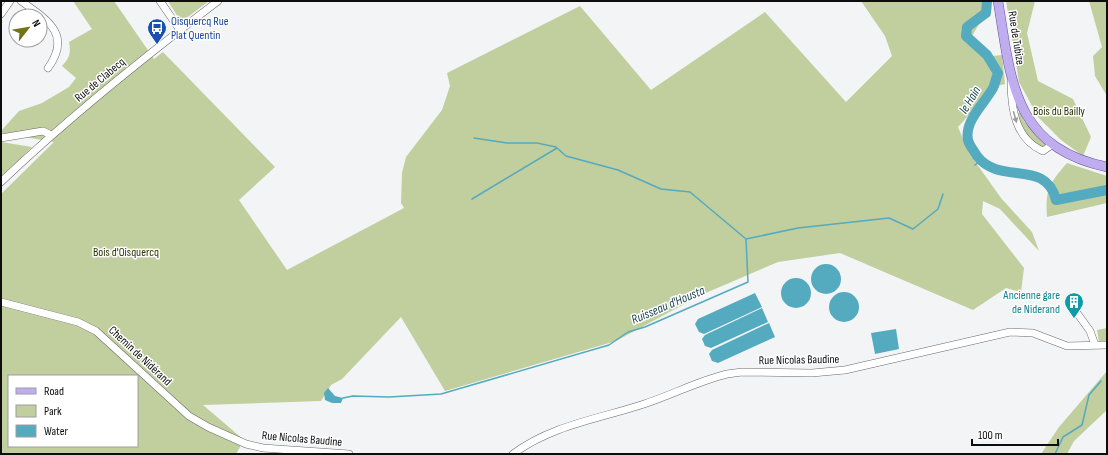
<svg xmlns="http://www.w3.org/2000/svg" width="1108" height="455" font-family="'Sofia Sans Condensed',sans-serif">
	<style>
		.green { fill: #c1ce9d; fill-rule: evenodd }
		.water { fill: #54aabe }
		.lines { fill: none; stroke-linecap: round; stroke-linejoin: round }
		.stream { stroke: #54aabe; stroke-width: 1.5 }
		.river { stroke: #54aabe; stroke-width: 10 }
		.minor-casing { stroke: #696a6c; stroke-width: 8 }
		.major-casing { stroke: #655299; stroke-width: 10 }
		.minor { stroke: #fff; stroke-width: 7 }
		.major { stroke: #bfadef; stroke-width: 9 }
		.oneway { fill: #9e9e9f }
		.labels { text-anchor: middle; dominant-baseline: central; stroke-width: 3; stroke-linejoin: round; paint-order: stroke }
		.transit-label { font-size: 12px; fill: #164399; stroke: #fff; text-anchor: start }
		.street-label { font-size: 12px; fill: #0d0d0e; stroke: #fff }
		.park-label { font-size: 12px; fill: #2b3402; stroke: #fff }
		.culture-label { font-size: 12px; fill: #0d838f; stroke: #fff; text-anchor: end }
		.water-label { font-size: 13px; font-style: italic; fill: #214952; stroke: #fff }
	</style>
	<rect width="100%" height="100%" fill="#f2f4f6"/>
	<path class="green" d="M73,1H114L154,59L163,52L275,167L239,200L287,270L404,208L401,203L402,173L406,157L442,110L450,86L447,73L580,6L651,90L765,12L846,102L892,56L885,36L861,1H985L986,12L972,36L992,56L1002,55L1005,84L997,86L993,94L985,97L958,127L969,153L1001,198L1032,232L1039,251L1000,209L983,201L982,214L1024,268L1021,292L1006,288L973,310L840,253L778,262L701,295L616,341L445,391L401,317L342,379L331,385L321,401L203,405L244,440L236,454H1V194L54,142L1,133V131L19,111L42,103L69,87L76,78L62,66C70,58 71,52 69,42L92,29ZM9,376H137V446H9Z
		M168,1H209L181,22Z
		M1006,1H1035L1027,33L1038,81L1073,99L1091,137L1083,156L1061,140L1038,117L1019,82Z
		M1089,1H1107V96L1095,76L1093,56L1102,47Z
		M1020,112L1024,121L1047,147L1045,149C1028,142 1024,130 1017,114Z
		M1,142L32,147L1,179Z
		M1067,163L1107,176V203L1047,217C1045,189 1050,183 1067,163Z
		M1107,328V341H1099L1097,330Z
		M1107,371V410L1074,441L1067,454H1041L1059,427Z"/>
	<path class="water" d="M811 279a15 15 0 1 1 30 0a15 15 0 1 1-30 0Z
		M781 293a15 15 0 1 1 30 0a15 15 0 1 1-30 0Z
		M829 307a15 15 0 1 1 30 0a15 15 0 1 1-30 0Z
		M755,293L762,307L704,334L699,332L695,324L698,319Z
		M762,308L768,322L711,348L705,346L702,339L705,335Z
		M769,323L775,337L718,363L712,361L709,354L712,350Z
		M896,329L899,349L875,354L871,333Z
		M328,388L335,396L343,398L341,403H332L325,400L324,393Z"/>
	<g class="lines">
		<path class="stream" d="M474,138L507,143H537L556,147
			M975,165L981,160
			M472,199L557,148L566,156L618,170L661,189L690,192L746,239
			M343,398L353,396L389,397L441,394L609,345L628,332L645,327L748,282L746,239L798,228L889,218L913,229L938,209L943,194
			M1055,454L1063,437L1082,425L1089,395L1101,381"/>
		<path class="river" d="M987,1L986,13L967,27L966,36L987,55L998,73C996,78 995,84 993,88C985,103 964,121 968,140C969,145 974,151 977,156C1000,186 1046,158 1056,200L1107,190"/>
		<defs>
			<path id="minor" d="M21,1C48,20 72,35 48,68
				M160,1L180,30
				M1,14L10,1
				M1011,81C1011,108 1015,139 1043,151L1053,144
				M1,138L43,131L51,135
				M1,182C69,117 143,58 218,1
				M1,302L78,322L96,331L189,416L208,427L246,444L263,448L349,454
				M1077,313L1090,331L1095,345
				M513,454C552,425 599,419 644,404C672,395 698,381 727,374L742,372L812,373L845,370L1010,332L1033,333L1067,346L1107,345"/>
			<path id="major" d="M998,1C1011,80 1013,148 1107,167"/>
		</defs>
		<use href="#minor" class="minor-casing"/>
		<use href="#major" class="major-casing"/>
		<use href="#minor" class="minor"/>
		<use href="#major" class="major"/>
	</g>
	<defs><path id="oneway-solid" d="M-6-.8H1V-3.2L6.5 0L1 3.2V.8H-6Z"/></defs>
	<use class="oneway" href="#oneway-solid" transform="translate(1015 117) rotate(74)"/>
	<defs>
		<symbol id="bus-pin" viewBox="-11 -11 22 30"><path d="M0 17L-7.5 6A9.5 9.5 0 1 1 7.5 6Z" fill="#1a4fb4" stroke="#fff"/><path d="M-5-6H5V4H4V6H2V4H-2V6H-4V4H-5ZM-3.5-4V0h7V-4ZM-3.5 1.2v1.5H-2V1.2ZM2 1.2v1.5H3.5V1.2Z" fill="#fff"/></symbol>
		<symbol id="building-pin" viewBox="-11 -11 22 30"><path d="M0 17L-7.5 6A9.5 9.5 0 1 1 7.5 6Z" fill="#0f9aa8" stroke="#fff"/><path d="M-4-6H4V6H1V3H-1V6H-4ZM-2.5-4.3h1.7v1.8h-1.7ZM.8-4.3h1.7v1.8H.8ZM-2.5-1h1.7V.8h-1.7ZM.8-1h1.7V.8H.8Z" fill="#fff"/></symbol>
	</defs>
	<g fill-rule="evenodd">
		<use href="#bus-pin" x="146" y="17" width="22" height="30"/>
		<use href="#building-pin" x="1063" y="291" width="22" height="30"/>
	</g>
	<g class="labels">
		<g class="transit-label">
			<text x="171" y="21">Oisquercq Rue<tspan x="171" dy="14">Plat Quentin</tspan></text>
		</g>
		<g class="street-label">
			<text transform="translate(1016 38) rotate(81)">Rue de Tubize</text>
			<text transform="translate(100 80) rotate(-40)">Rue de Clabecq</text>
			<text transform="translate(140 356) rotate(43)">Chemin de Nidérand</text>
			<text transform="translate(799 360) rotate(-1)">Rue Nicolas Baudine</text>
			<text transform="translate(302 439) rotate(5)">Rue Nicolas Baudine</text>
		</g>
		<g class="park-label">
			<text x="1059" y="111">Bois du Bailly</text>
			<text x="126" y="252">Bois d'Oisquercq</text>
		</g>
		<g class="culture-label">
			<text x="1060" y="295">Ancienne gare<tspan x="1060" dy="14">de Niderand</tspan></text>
		</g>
		<g class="water-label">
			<text transform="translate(970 100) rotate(-59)">le Hain</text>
			<text transform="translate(668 305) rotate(-23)">Ruisseau d'Housta</text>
		</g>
	</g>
	<rect width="1108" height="455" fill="none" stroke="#0d0d0e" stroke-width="4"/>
	<rect x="8" y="375" width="130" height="72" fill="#ffffff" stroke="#9e9e9f"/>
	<rect x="16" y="388" width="20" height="6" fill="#bfadef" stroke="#9e9e9f"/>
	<text x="44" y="395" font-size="12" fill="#0d0d0e">Road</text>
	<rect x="16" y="405" width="20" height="12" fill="#c1ce9d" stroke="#9e9e9f"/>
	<text x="44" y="415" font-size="12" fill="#0d0d0e">Park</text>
	<rect x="16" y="425" width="20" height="12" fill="#54aabe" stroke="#9e9e9f"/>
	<text x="44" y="435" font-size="12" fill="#0d0d0e">Water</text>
	<g transform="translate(28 28) rotate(59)"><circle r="19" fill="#ffffff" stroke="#9e9e9f"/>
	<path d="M0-3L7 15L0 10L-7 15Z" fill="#747216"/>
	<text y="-6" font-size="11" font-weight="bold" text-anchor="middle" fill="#0d0d0e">N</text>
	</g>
	<path d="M972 439v6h86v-6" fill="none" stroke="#0d0d0e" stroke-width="2"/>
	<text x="978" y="439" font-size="12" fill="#0d0d0e" stroke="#ffffff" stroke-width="3" paint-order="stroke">100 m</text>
</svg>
